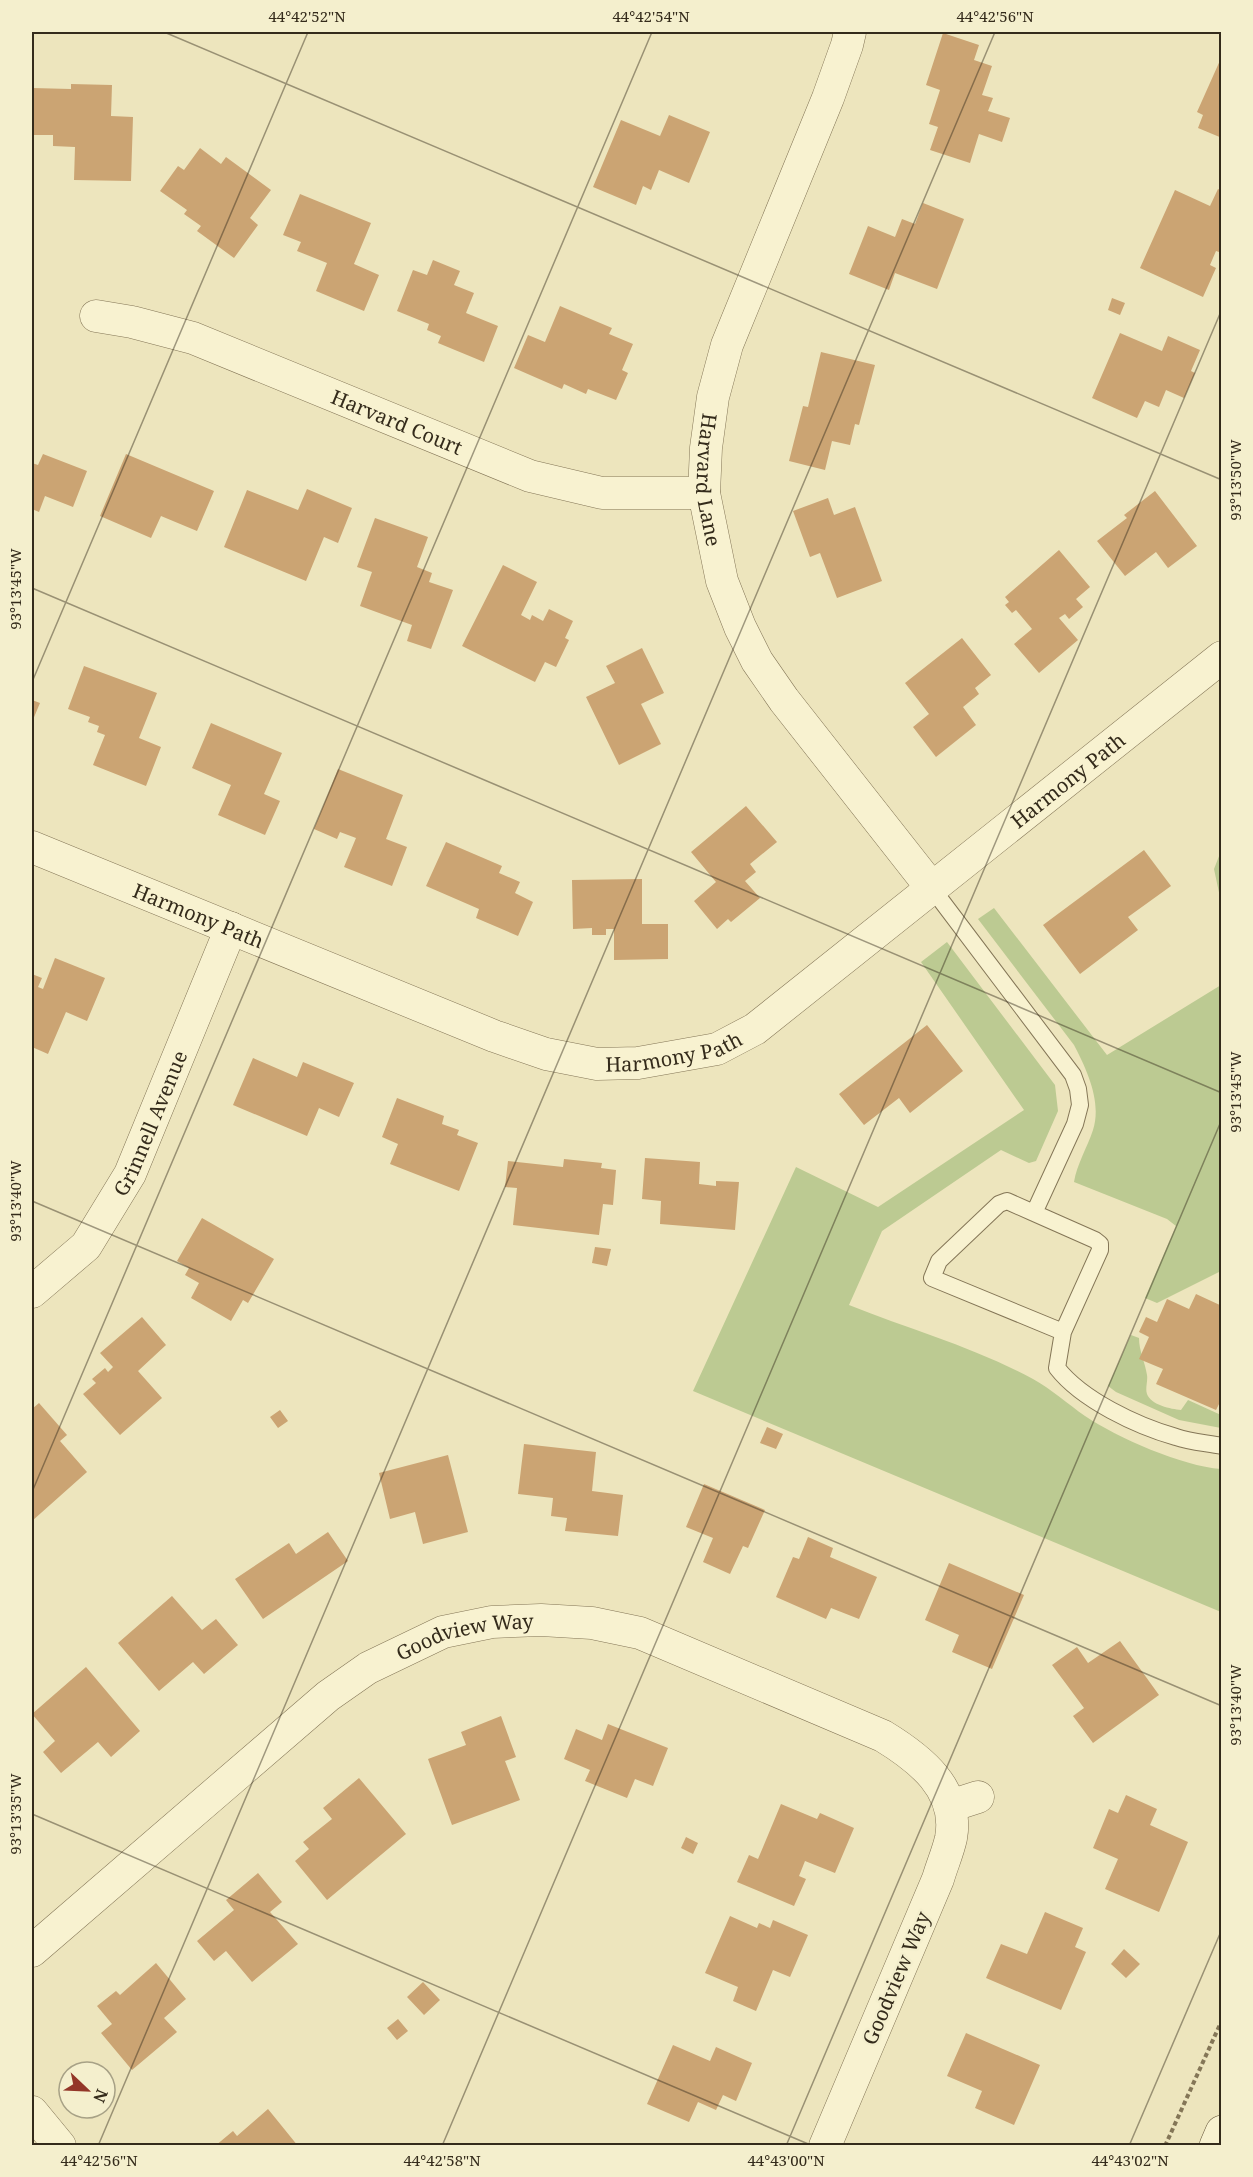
<svg xmlns="http://www.w3.org/2000/svg" width="1253" height="2177" font-family="'Noto Serif',serif">
	<style>
		.green { fill: #bcca92 }
		.building { fill: #cba473 }
		.lines { fill: none; stroke-linecap: round; stroke-linejoin: round }
		.service-casing { stroke: #847657; stroke-width: 18 }
		.minor-casing { stroke: #847657; stroke-width: 33 }
		.secondary-casing { stroke: #66563a; stroke-width: 34 }
		.path { stroke: #847657; stroke-width: 4; stroke-dasharray: 4.5 3; stroke-linecap: butt }
		.service { stroke: #f8f2d0; stroke-width: 16 }
		.minor { stroke: #f8f2d0; stroke-width: 32 }
		.secondary { stroke: #f8f2d0; stroke-width: 33 }
		.ticks { fill: none; stroke: #342b1b; stroke-width: 1.5; stroke-opacity: 0.45 }
		.labels { text-anchor: middle; dominant-baseline: central; stroke-width: 5; stroke-linejoin: round; paint-order: stroke }
		.street-label { font-size: 20px; fill: #342b1b; stroke: #f4efcd }
		.neatline { fill: none; stroke: #342b1b; stroke-width: 2 }
		.ticks-label { font-size: 15px; text-anchor: middle; fill: #342b1b }
	</style>
	<rect width="100%" height="100%" fill="#ede5bd"/>
	<path class="green" d="M1221,851V902L1214,869Z
		M994,908L1107,1055L1221,985V1271L1157,1303L1145,1298L1176,1226L1167,1219L1074,1182C1077,1164 1087,1148 1093,1130C1102,1102 1087,1070 1074,1045L978,919Z
		M947,942L1055,1085L1058,1111L1036,1161L1029,1163L1001,1150L882,1231L849,1305C911,1330 974,1347 1033,1379C1051,1389 1068,1404 1085,1416C1118,1438 1182,1466 1221,1469V1612L693,1391L796,1167L878,1207L1024,1110L921,962Z
		M1131,1335L1139,1338C1139,1351 1145,1362 1147,1375C1148,1381 1145,1389 1147,1394C1151,1405 1171,1409 1181,1410L1188,1400L1221,1415V1428L1179,1420L1116,1392L1108,1386Z"/>
	<path class="building" d="M943,33L979,45L974,60L992,66L982,95L993,98L988,111L1010,118L1002,142L979,134L970,163L930,150L938,127L929,124L940,90L926,85Z
		M1222,56V138L1198,128L1203,115L1197,112Z
		M71,84L112,85L111,116L133,117L131,181L74,180L75,147L53,146V135H32V88L71,89Z
		M669,115L710,132L689,183L659,170L651,190L643,186L636,205L593,187L621,120L660,136Z
		M200,148L221,164L226,157L271,190L250,218L258,225L234,258L197,231L201,226L184,214L187,210L160,191L178,166L184,170Z
		M1218,189L1222,191V253L1216,251L1210,265L1216,268L1203,297L1140,268L1175,190L1210,206Z
		M300,194L371,223L354,264L379,275L364,311L316,291L327,263L297,251L301,242L283,235Z
		M923,203L964,219L937,289L895,273L889,290L849,274L868,226L895,237L902,219L915,224Z
		M433,260L460,271L454,285L474,293L466,313L498,326L484,362L438,343L441,336L427,330L429,324L397,311L413,270L427,275Z
		M1112,298L1125,303L1120,315L1108,310Z
		M560,306L612,328L609,334L633,344L622,370L628,373L616,400L588,389L586,394L564,384L562,389L514,368L528,335L545,342Z
		M1120,333L1162,351L1168,336L1200,350L1191,371L1195,373L1184,398L1166,390L1159,407L1145,401L1137,418L1092,398Z
		M821,352L875,365L859,425L855,424L850,445L832,441L825,470L789,461L803,406L808,407Z
		M43,454L87,471L73,507L45,496L39,512L32,509V463L38,465Z
		M126,454L214,491L197,531L161,516L151,538L100,516Z
		M307,489L352,508L338,543L324,537L306,581L224,547L247,490L298,510Z
		M1155,491L1197,546L1168,568L1156,552L1125,576L1097,541L1127,518L1124,515Z
		M828,498L834,515L855,507L882,581L837,598L820,553L810,557L793,511Z
		M375,518L428,537L417,567L432,573L429,582L453,590L431,649L407,641L412,625L360,606L372,572L357,567Z
		M1059,550L1090,587L1076,599L1083,607L1069,619L1065,614L1059,618L1078,640L1039,673L1014,644L1032,629L1016,610L1012,613L1005,605L1009,602L1005,597Z
		M503,565L537,582L521,615L530,620L532,615L543,621L549,609L573,621L565,638L569,640L556,667L545,662L535,682L462,646Z
		M962,638L991,675L975,688L979,694L963,707L976,725L936,757L913,727L929,714L905,683Z
		M642,648L664,693L641,704L661,744L619,765L586,697L615,683L606,666Z
		M84,666L157,693L139,738L161,747L146,786L93,765L105,735L97,732L99,726L88,722L90,717L68,709Z
		M32,700L40,703L32,722Z
		M211,723L282,753L264,794L280,801L265,835L218,815L231,785L192,768Z
		M338,769L403,795L386,839L407,847L392,886L344,867L356,838L340,832L337,839L314,829Z
		M746,806L777,842L750,864L756,872L745,881L760,898L731,922L728,919L717,929L694,901L716,882L691,852Z
		M446,842L502,866L499,873L520,882L515,893L533,902L518,936L476,918L479,909L426,886Z
		M1144,850L1171,886L1128,917L1138,930L1080,974L1043,925Z
		M642,879V924H668V959L614,960V929H606V935H592V928L573,929L572,880Z
		M55,958L105,978L87,1021L66,1012L48,1054L32,1047V974L42,978L38,987L43,989Z
		M927,1025L963,1071L910,1113L899,1098L864,1125L839,1094Z
		M253,1058L297,1077L303,1062L354,1083L339,1117L319,1108L307,1136L233,1105Z
		M397,1098L444,1116L442,1124L459,1130L457,1135L478,1143L459,1191L390,1164L398,1144L382,1137Z
		M645,1158L700,1162L699,1184L716,1186V1181L739,1182L735,1230L660,1224L661,1201L642,1199Z
		M564,1159L602,1163L601,1168L616,1170L613,1205L603,1204L599,1235L513,1225L517,1188L505,1187L508,1161L563,1167Z
		M202,1218L274,1259L248,1303L243,1300L231,1321L191,1298L199,1283L185,1275L189,1268L177,1261Z
		M595,1247L611,1249L607,1266L592,1263Z
		M1196,1294L1222,1306V1398L1216,1410L1156,1384L1163,1369L1139,1359L1149,1337L1139,1332L1146,1317L1157,1322L1167,1299L1189,1309Z
		M142,1317L166,1345L138,1371L162,1398L120,1435L83,1394L96,1383L92,1379L105,1368L108,1372L113,1367L100,1353Z
		M39,1403L67,1435L60,1441L87,1472L32,1521V1409Z
		M280,1410L288,1421L278,1428L270,1417Z
		M767,1427L783,1434L776,1449L760,1443Z
		M524,1444L596,1452L592,1491L623,1495L618,1536L565,1531L567,1518L551,1516L553,1498L518,1494Z
		M448,1455L468,1532L423,1544L415,1512L390,1519L379,1473Z
		M704,1484L765,1510L748,1548L743,1546L730,1574L703,1562L713,1538L686,1527Z
		M328,1532L348,1561L263,1619L235,1579L289,1543L296,1554Z
		M808,1537L833,1548L830,1557L877,1577L859,1619L831,1608L826,1619L776,1597L793,1557L799,1559Z
		M949,1563L1024,1595L992,1669L952,1652L959,1635L925,1620Z
		M172,1596L202,1630L216,1619L238,1645L204,1674L193,1662L159,1691L118,1643Z
		M1120,1641L1159,1695L1093,1743L1073,1716L1084,1708L1052,1665L1077,1647L1088,1663Z
		M86,1667L140,1731L111,1757L98,1742L61,1773L43,1752L55,1741L32,1714Z
		M501,1716L516,1757L505,1761L520,1800L452,1825L428,1759L466,1745L461,1732Z
		M608,1724L668,1748L653,1786L635,1779L627,1798L585,1781L590,1770L564,1759L576,1729L602,1740Z
		M359,1778L406,1834L327,1900L295,1861L309,1849L303,1842L332,1819L323,1808Z
		M1126,1795L1157,1809L1150,1825L1188,1842L1159,1912L1105,1889L1118,1859L1093,1848L1109,1809L1118,1813Z
		M781,1804L817,1819L820,1813L854,1828L835,1873L805,1861L799,1876L806,1879L794,1906L737,1882L749,1855L758,1859Z
		M686,1837L698,1843L693,1854L681,1848Z
		M258,1873L282,1902L270,1912L298,1944L252,1982L226,1951L214,1961L197,1941L234,1910L226,1900Z
		M1045,1912L1083,1928L1075,1947L1086,1952L1061,2010L986,1978L1001,1944L1027,1954Z
		M730,1916L757,1928L759,1923L770,1928L773,1920L808,1935L790,1977L773,1970L756,2011L733,2001L738,1987L705,1973Z
		M1124,1949L1140,1964L1126,1978L1111,1964Z
		M156,1963L186,1999L164,2018L177,2032L132,2070L101,2033L112,2024L97,2006L116,1991L120,1995Z
		M423,1982L440,2000L424,2015L407,1997Z
		M398,2019L408,2031L397,2040L387,2028Z
		M966,2033L1040,2065L1014,2125L975,2108L982,2091L947,2076Z
		M673,2045L710,2061L716,2047L752,2063L736,2101L723,2095L716,2110L698,2102L689,2122L647,2104Z
		M268,2109L298,2146H215L233,2131L237,2136Z"/>
	<g class="lines">
		<defs>
			<path id="service" d="M931,887L1073,1075L1078,1089L1080,1105L1075,1124L1034,1213L1007,1201L999,1204L939,1261L932,1278L1063,1332
				M1034,1213L1095,1240L1100,1244V1250L1063,1332L1057,1368C1082,1400 1137,1426 1176,1437C1190,1442 1207,1443 1222,1446"/>
			<g id="minor">
				<path id="s1" d="M850,32L847,45L828,98L727,345L713,397L706,448L704,493L722,581L740,627L757,661L784,700L931,887"/>
				<path id="s2" d="M96,316L132,322L193,338L530,476L602,493H704"/>
				<path id="s3" d="M32,847L494,1036L546,1054L597,1064L638,1063L717,1049L755,1029L1222,657"/>
				<path id="s4" d="M32,1292L86,1246L130,1174L231,928"/>
				<path d="M950,1806L978,1797"/>
				<path id="s5" d="M32,1951L328,1696L368,1668L443,1632L492,1622L541,1620L592,1623L640,1633L883,1736C919,1758 960,1789 951,1838C948,1852 942,1865 938,1879L825,2146"/>
				<path d="M32,2112L60,2146"/>
			</g>
			<path id="secondary" d="M1216,2146L1222,2132"/>
		</defs>
		<use href="#service" class="service-casing"/>
		<use href="#minor" class="minor-casing"/>
		<use href="#secondary" class="secondary-casing"/>
		<path class="path" d="M1165,2146L1222,2020"/>
		<use href="#service" class="service"/>
		<use href="#minor" class="minor"/>
		<use href="#secondary" class="secondary"/>
	</g>
	<path class="ticks" d="M164,32L1222,480M32,588L1222,1093M32,682L308,32M32,1201L1222,1706M32,1492L652,32M32,1814L813,2146M98,2146L995,32M442,2146L1222,309M786,2146L1222,1119M1129,2146L1222,1929"/>
	<g class="labels">
		<g class="street-label">
			<text stroke="none"><textPath href="#s2" startOffset="320">Harvard Court</textPath></text>
			<text stroke="none"><textPath href="#s1" startOffset="474">Harvard Lane</textPath></text>
			<text stroke="none"><textPath href="#s3" startOffset="1170">Harmony Path</textPath></text>
			<text stroke="none"><textPath href="#s3" startOffset="180">Harmony Path</textPath></text>
			<text stroke="none"><textPath href="#s3" startOffset="684">Harmony Path</textPath></text>
			<text stroke="none"><textPath href="#s4" startOffset="210">Grinnell Avenue</textPath></text>
			<text stroke="none"><textPath href="#s5" startOffset="543">Goodview Way</textPath></text>
			<text transform="translate(896 1978) rotate(-67)">Goodview Way</text>
		</g>
	</g>
	<rect width="1253" height="2177" fill="none" stroke="#f4efcd" stroke-width="66"/>
	<g transform="translate(87 2090) rotate(113)"><circle r="28" fill="#f4efcd" stroke="#a7a186" stroke-width="1.5"/>
	<path d="M0-4.5L10 22L0 15L-10 22Z" fill="#933628"/>
	<text y="-9" font-size="16" font-weight="bold" text-anchor="middle" fill="#342b1b">N</text>
	</g>
	<rect x="33" y="33" width="1187" height="2111" class="neatline"/>
	<g class="ticks-label">
		<text x="307" y="22">44°42'52"N</text>
		<text x="651" y="22">44°42'54"N</text>
		<text x="995" y="22">44°42'56"N</text>
		<text transform="translate(1236 480) rotate(-90)" y="5">93°13'50"W</text>
		<text transform="translate(16 589) rotate(-90)" y="5">93°13'45"W</text>
		<text transform="translate(1236 1092) rotate(-90)" y="5">93°13'45"W</text>
		<text transform="translate(16 1201) rotate(-90)" y="5">93°13'40"W</text>
		<text transform="translate(1236 1705) rotate(-90)" y="5">93°13'40"W</text>
		<text transform="translate(16 1814) rotate(-90)" y="5">93°13'35"W</text>
		<text x="99" y="2166">44°42'56"N</text>
		<text x="442" y="2166">44°42'58"N</text>
		<text x="786" y="2166">44°43'00"N</text>
		<text x="1130" y="2166">44°43'02"N</text>
	</g>
</svg>
